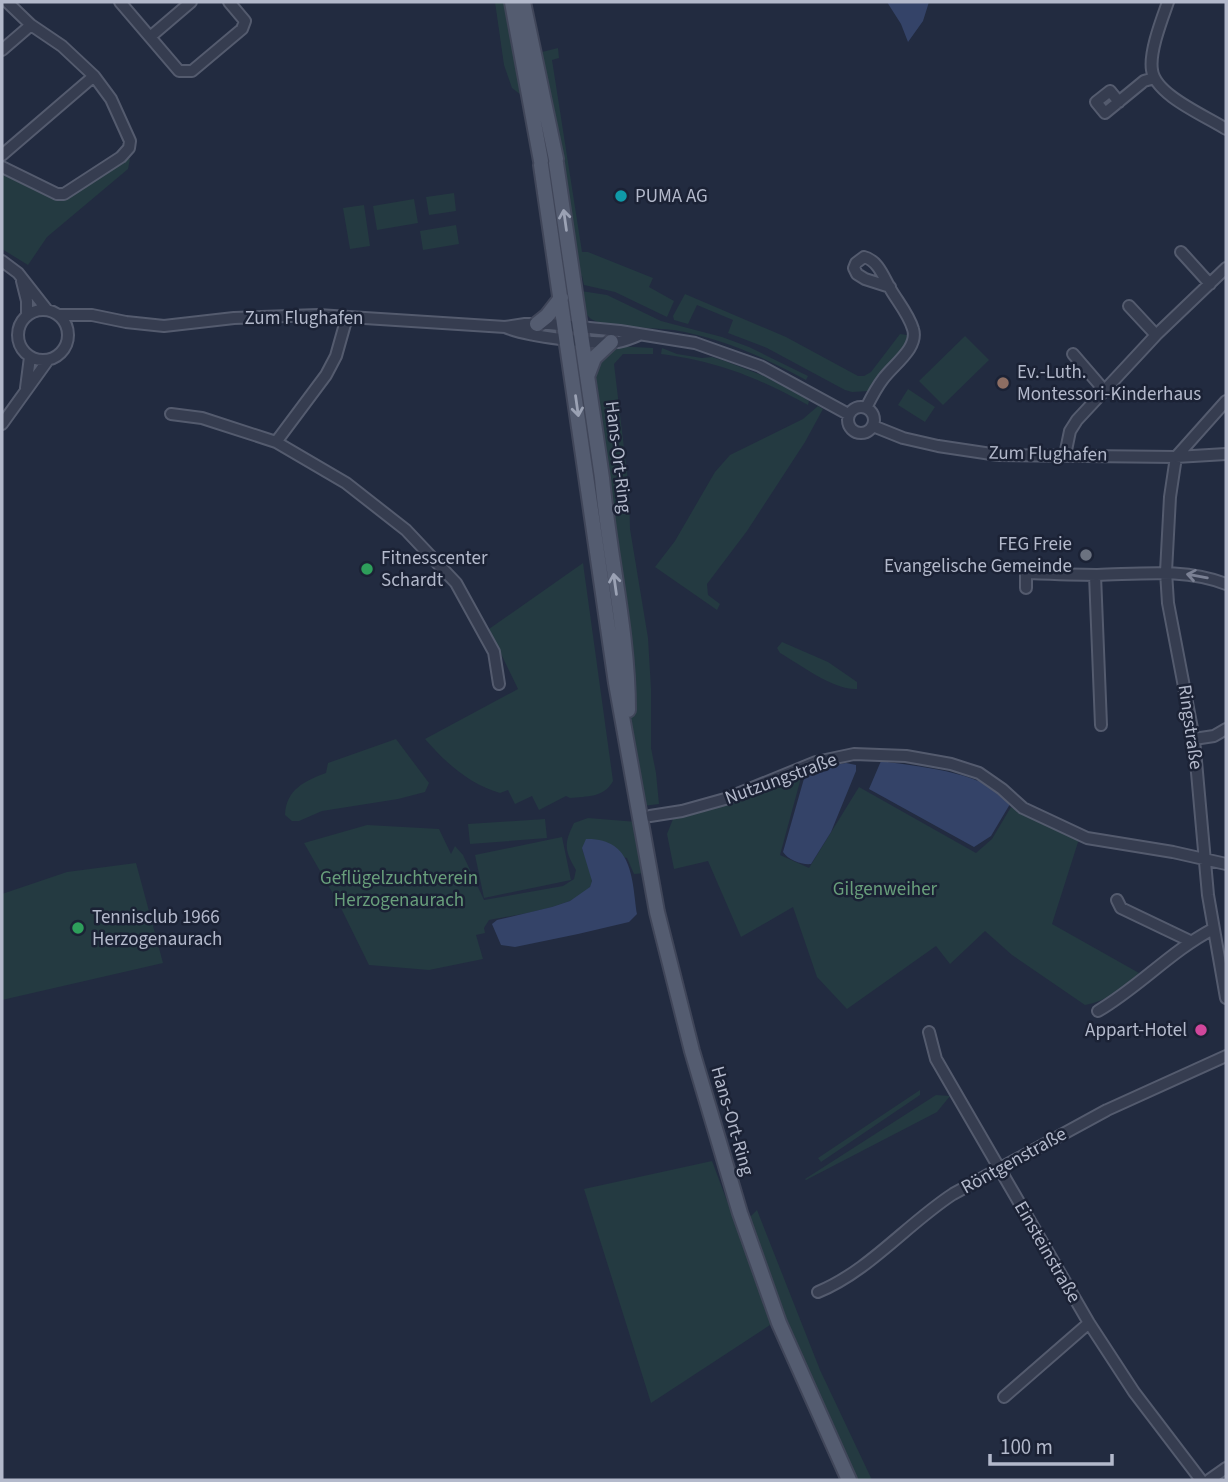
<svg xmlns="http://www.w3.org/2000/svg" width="1228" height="1482" font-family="'Source Sans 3',sans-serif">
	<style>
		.green { fill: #243a41 }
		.water { fill: #344368 }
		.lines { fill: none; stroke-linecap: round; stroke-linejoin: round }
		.minor-casing { stroke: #545b6e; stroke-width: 14 }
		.major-casing { stroke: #404659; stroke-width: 18 }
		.minor { stroke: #363d50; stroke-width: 10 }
		.major { stroke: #545c70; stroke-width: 14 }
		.oneway { stroke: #9ba2b4 }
		.oneway2 { stroke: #7b8194 }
		.culture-dot { fill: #0f9aa8; stroke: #1b2235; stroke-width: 2.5 }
		.education-dot { fill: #8d6e63; stroke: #1b2235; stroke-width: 2.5 }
		.worship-dot { fill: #6b7280; stroke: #1b2235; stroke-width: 2.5 }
		.leisure-dot { fill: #2e9e5b; stroke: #1b2235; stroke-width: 2.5 }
		.hotel-dot { fill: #d1479c; stroke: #1b2235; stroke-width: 2.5 }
		.labels { text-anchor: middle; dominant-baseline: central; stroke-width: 5; stroke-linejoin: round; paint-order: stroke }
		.poi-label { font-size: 19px; fill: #b3b9cb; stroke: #1b2235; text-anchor: start }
		.street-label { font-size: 19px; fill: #b3b9cb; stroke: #1b2235 }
		.park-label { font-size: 19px; fill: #689e7b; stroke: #1b2235 }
	</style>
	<rect width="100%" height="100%" fill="#222b40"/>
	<path class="green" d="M495,2H507L525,98L512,88L504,65Z
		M558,48L559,58L552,60L582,252H588L653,278L649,287L674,301L667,317L615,292L584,285L582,276L577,275L538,53Z
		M126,157L130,159L128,169L47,237L28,265L2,249V170L50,196Z
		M454,193L456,211L429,215L426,197Z
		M414,199L418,223L377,230L373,206Z
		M364,205L370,246L350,249L343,208Z
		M456,225L459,244L423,250L420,231Z
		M581,291L607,295L661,321L722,337L749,347L808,376L806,380C764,357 721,338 674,330C657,328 604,327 593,320C583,315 583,301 581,291Z
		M685,294L786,337L858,376H864L871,372L900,334L907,335L908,345L877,378L869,391L852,392L845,390L767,348L728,333L733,320L697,305L688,324L674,320L673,316Z
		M965,336L989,360L943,405L919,381Z
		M614,346L653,348V354H623L614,364L629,490L630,529L648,638L651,689V748L656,773L659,804L643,806L634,750L610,518L611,484L595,372L601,354Z
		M662,348L677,354L702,358L712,357L725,361L764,376L807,399L809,401L808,405C756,377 720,362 661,354Z
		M908,389L935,407L925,422L898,405Z
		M818,406L823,409L805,442L747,531L707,584L708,595L720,604L717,610L655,567L675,541L715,472L730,455L803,419Z
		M583,563L613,781C604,798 587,796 570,798L566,796L539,810L532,796L515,804L508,790L500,793C469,784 446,763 425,739L518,689L489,629Z
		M782,642L828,662L857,682V689C833,690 801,665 780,653L777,648Z
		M396,739L429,783L425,792L398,799L322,811L299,821H292L285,815C286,790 304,781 326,773L328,763Z
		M802,774L780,855L809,868L859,787L976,853L992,839L1011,807L1079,839L1052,924L1139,973C1125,989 1106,1001 1085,1005L1012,955L985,931L950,964L936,946L847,1009L817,977L793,907L741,937L708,861L674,869L667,834L673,819Z
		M588,818L637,822L647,873L634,874L627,858L582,848C584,857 595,875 591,885C583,906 510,916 489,920L484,928L485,933L476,935L483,959L429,970L369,965L340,906L304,843L367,825L439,829L451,854L455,846L463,855L484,900L563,886L574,879L576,870C564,850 564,843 574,823Z
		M545,819L547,838L470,844L468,824Z
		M562,837L571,880L484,898L475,855Z
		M136,863L163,963L2,1000V894L67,872Z
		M920,1090V1095L821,1162L818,1158Z
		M936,1095L950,1096L937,1112L806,1180L805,1179Z
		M712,1161L773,1323L651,1403L584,1189Z
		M757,1210L820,1370L872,1480H856L793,1338L748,1219Z"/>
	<path class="water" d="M887,2H929L923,21L908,42L901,24Z
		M881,761C918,767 987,771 1010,804L991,836L974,847L869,789Z
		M846,763L856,765V771L831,832L811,864C802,865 788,860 783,852L805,775L825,767Z
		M586,839C633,838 632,878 637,914L629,922L578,934L515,947L501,945L492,924L497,920L552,907L570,901L590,887L592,881L582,848Z"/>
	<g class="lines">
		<defs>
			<path id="minor" d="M120,2L179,71H192L242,29L245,21L229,2
				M1168,2C1162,19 1149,52 1152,70C1155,95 1206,116 1226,129
				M150,37L191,2
				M2,50L31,25
				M1119,102L1110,91L1096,102L1105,113L1144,81L1154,78
				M2,155L94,76
				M2,167L57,194H64L121,157L129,148L130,141L111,99L94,76L62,46L31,25L7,2
				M1181,252L1210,284
				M2,261L18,273L47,310
				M22,281L27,301V316
				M1129,306L1156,335
				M18 335a25 25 0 1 1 50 0a25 25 0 1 1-50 0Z
				M58,315H92L126,322L164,326L234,318L318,315L505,327C528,337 592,344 618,342C625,341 632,338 639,335
				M347,317L336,356L326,375L276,442L346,483L406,530L456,583L494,652L499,684
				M505,327L525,324H549L620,331L695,343L760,366L848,414
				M1073,354L1104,390
				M26,388L30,357
				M1226,401L1176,457L1170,497L1166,572L1168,603L1194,739L1208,895L1226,998
				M848 420a13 13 0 1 1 26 0a13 13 0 1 1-26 0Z
				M866,408C871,398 876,388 883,379C893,365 919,348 913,329C909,315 898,302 891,290C884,278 878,260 864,257L856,263L854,268L857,274L865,279L890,287
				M171,414L202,418L276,442
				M2,424L48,360
				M873,426L903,438L938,446L998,455L1176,457L1226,454
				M1065,455L1070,431L1077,420L1156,335L1226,268
				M1095,575L1101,725
				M1026,588V573C1050,574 1073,575 1097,575C1141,574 1184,568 1226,584
				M1194,739L1214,736L1226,729
				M650,816L682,811L725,799L816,762L854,754L906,756L951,764L979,773L1002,789L1023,808L1087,838L1173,852L1226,864
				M1117,900L1121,908L1190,941
				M1098,1011C1139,987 1171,951 1213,929
				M929,1032L936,1059L1089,1323L1134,1392L1201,1480
				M818,1292C869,1271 907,1224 953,1194L1107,1110L1226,1056
				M1004,1397L1089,1323
				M1209,1480L1226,1468"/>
			<path id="major" d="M512,2L541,161
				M523,2L556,159
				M556,163L602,478C609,556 628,632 628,710
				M541,165L616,683L657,912L692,1051L740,1213L779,1323L849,1480
				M537,324L547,316L561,298
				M588,374L594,358L611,342"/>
		</defs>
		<use href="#minor" class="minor-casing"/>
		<use href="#major" class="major-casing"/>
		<use href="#minor" class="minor"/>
		<use href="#major" class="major"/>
	</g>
	<defs><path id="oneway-shaft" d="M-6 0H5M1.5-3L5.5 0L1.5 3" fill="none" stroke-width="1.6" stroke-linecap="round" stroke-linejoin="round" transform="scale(1.75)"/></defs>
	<g class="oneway">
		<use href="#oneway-shaft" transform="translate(565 220) rotate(-98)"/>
		<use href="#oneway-shaft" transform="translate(577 406) rotate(82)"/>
		<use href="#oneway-shaft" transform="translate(615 584) rotate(-98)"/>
	</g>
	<use class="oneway2" href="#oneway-shaft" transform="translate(1197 576) rotate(-170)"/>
	<circle class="culture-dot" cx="621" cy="196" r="7"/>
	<circle class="education-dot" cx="1003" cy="383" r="7"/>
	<circle class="worship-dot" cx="1086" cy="555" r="7"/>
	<g class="leisure-dot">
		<circle cx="367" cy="569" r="7"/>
		<circle cx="78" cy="928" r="7"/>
	</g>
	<circle class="hotel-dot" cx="1201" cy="1030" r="7"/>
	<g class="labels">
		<g class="poi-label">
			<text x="635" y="196">PUMA AG</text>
			<text x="1017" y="372">Ev.-Luth.<tspan x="1017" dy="22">Montessori-Kinderhaus</tspan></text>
			<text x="1072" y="544" text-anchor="end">FEG Freie<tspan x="1072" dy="22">Evangelische Gemeinde</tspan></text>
			<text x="381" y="558">Fitnesscenter<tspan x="381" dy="22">Schardt</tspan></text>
			<text x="92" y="917">Tennisclub 1966<tspan x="92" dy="22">Herzogenaurach</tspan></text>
			<text x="1187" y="1030" text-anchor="end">Appart-Hotel</text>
		</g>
		<g class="street-label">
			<text x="304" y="318">Zum Flughafen</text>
			<text transform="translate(1048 454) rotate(1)">Zum Flughafen</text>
			<text transform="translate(618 457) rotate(83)">Hans-Ort-Ring</text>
			<text transform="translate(1190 727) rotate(82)">Ringstraße</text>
			<text transform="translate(781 779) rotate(-20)">Nutzungstraße</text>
			<text transform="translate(732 1121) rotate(74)">Hans-Ort-Ring</text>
			<text transform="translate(1014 1161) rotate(-29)">Röntgenstraße</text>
			<text transform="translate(1047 1252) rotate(60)">Einsteinstraße</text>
		</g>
		<g class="park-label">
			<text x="399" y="878">Geflügelzuchtverein<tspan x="399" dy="22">Herzogenaurach</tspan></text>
			<text x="885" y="889">Gilgenweiher</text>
		</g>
	</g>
	<rect width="1228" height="1482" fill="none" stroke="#b3b9cb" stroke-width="7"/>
	<path d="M990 1454v10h122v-10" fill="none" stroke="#b3b9cb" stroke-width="3.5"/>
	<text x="1000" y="1454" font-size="21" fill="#b3b9cb" stroke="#1b2235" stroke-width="5" paint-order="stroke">100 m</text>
</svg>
